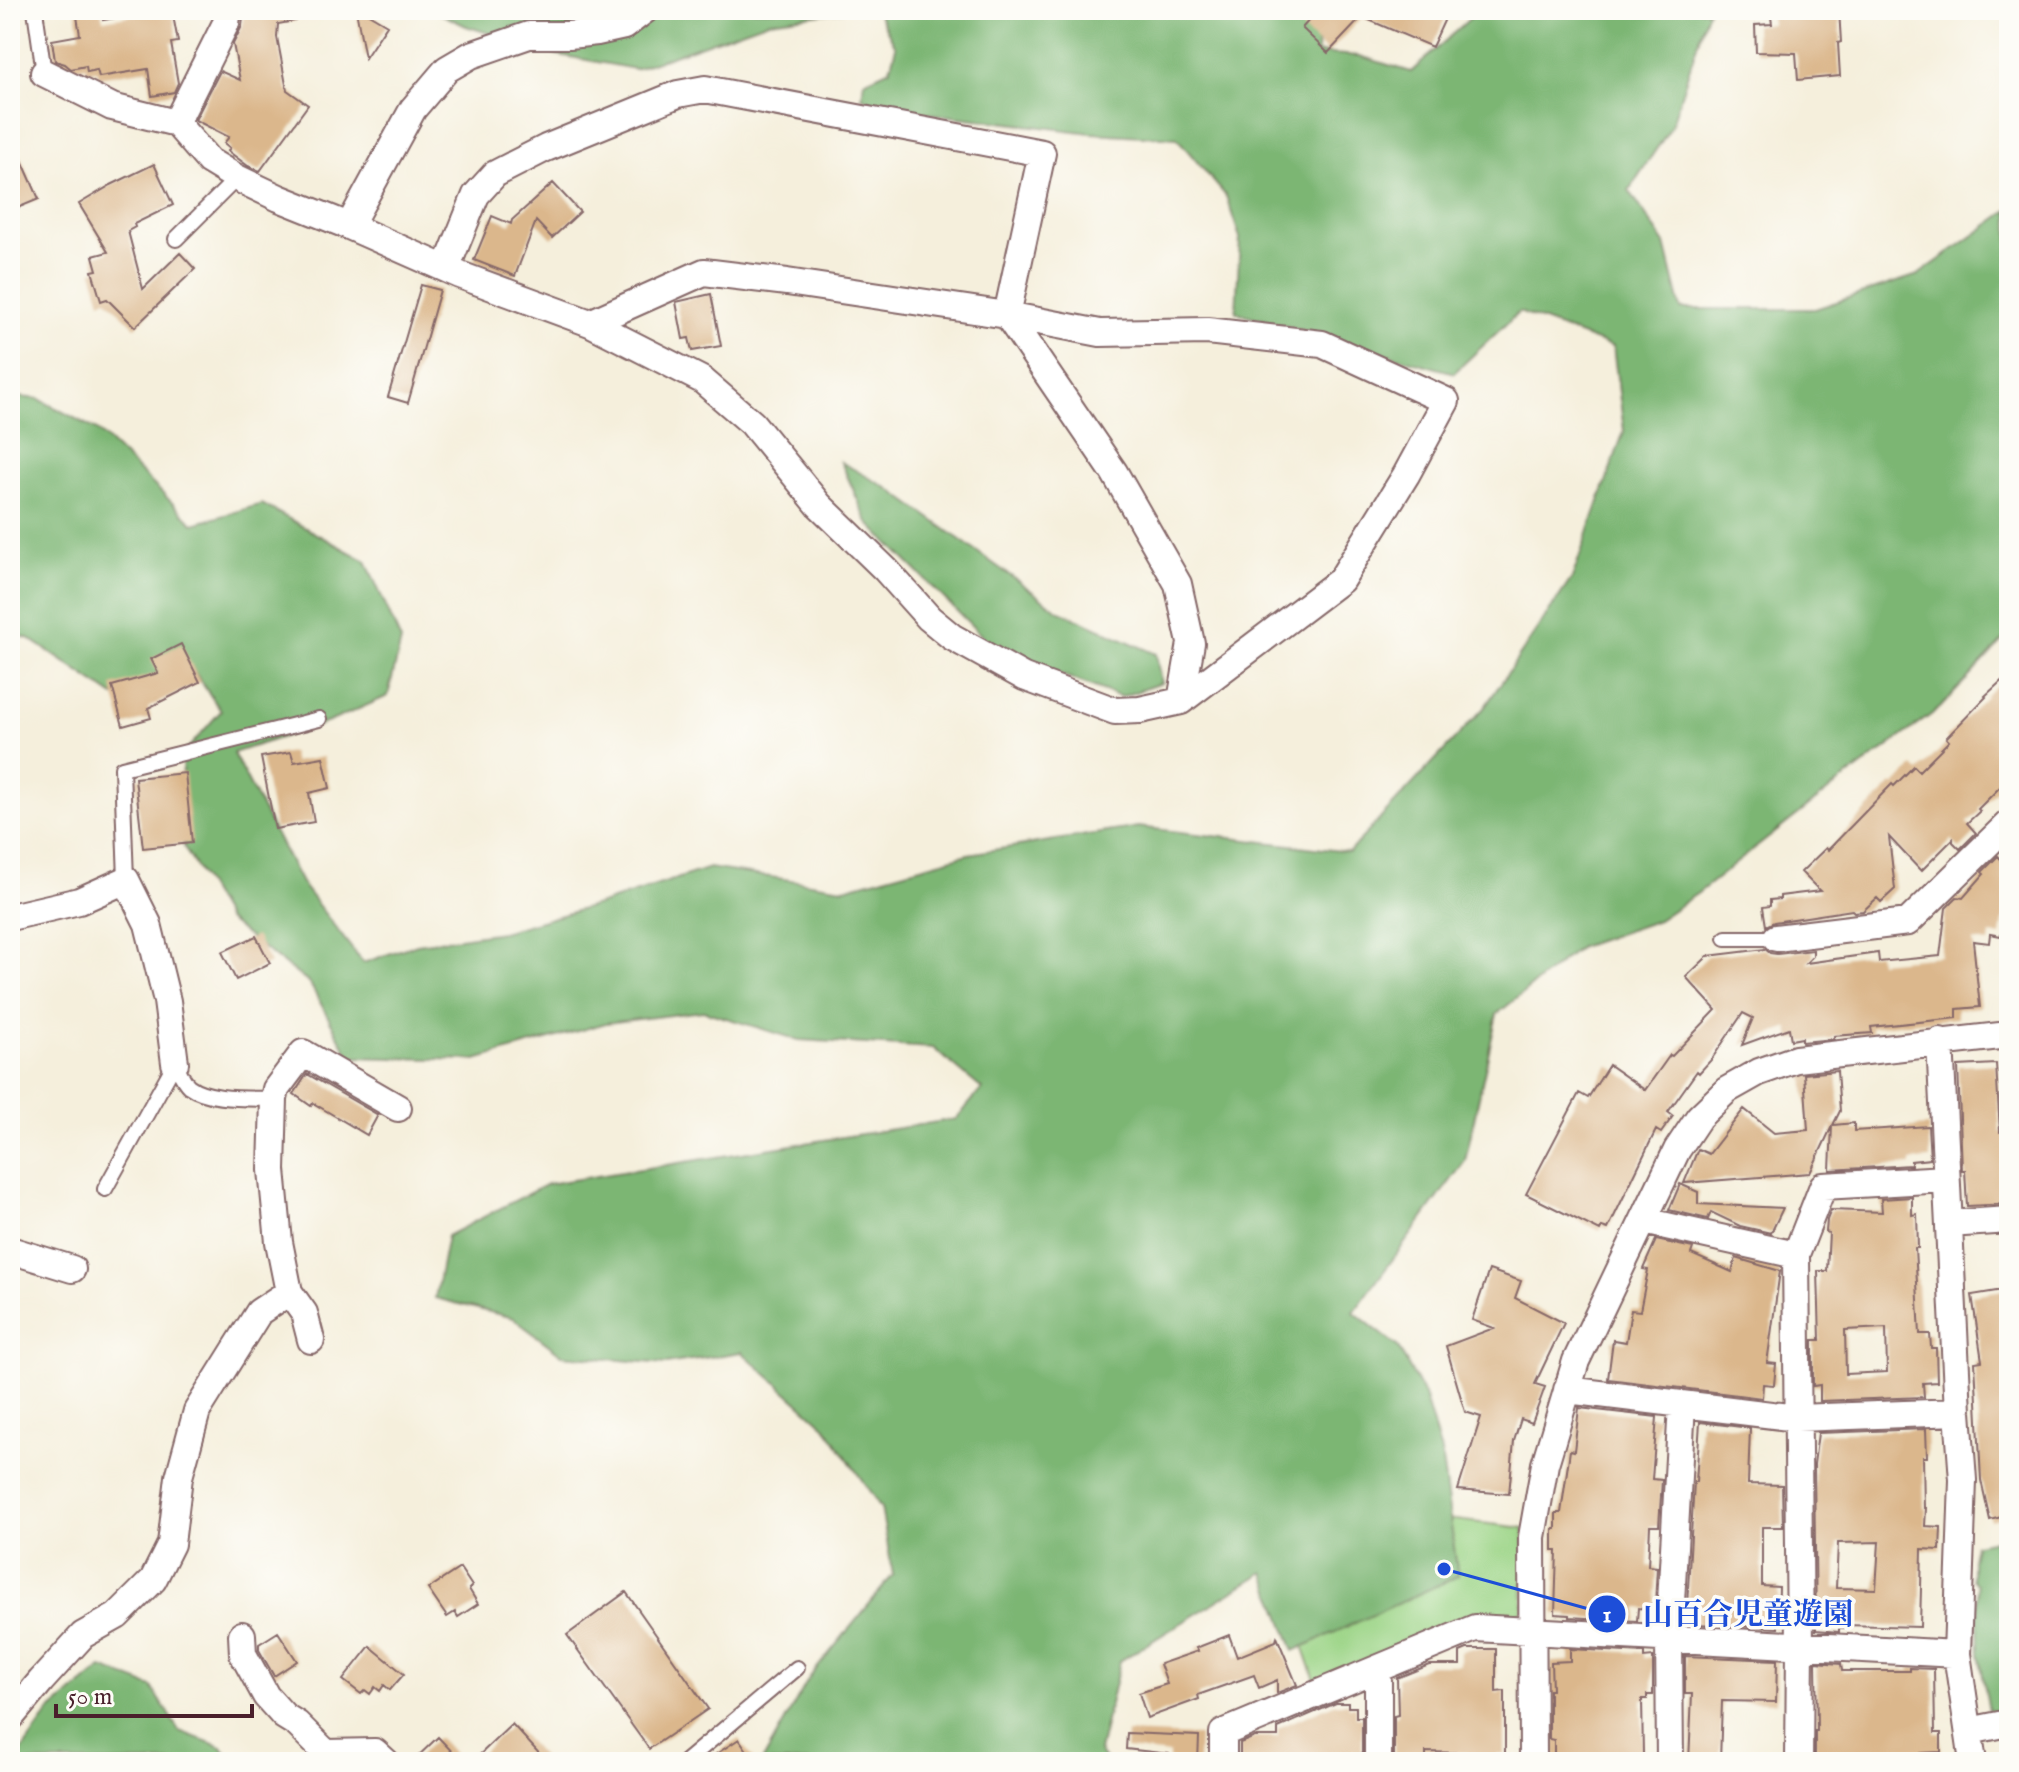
<svg xmlns="http://www.w3.org/2000/svg" width="2019" height="1772" font-family="'IM FELL English','Noto Serif JP',serif">
	<style>
		.green { fill: #9bd486; stroke: #727a58; stroke-width: 2 }
		.forest { fill: #7cb673; stroke: #636a4f; stroke-width: 2 }
		.building { fill: #dbb78c; fill-rule: evenodd }
		.lines { fill: none; stroke-linecap: round; stroke-linejoin: round }
		.lane-casing { stroke: #866869; stroke-width: 18 }
		.street-casing { stroke: #866869; stroke-width: 30 }
		.lane { stroke: #fff; stroke-width: 14 }
		.street { stroke: #fff; stroke-width: 26 }
		.leader { fill: none; stroke: #1d4ed8; stroke-width: 3 }
		.callout-dot { fill: #1d4ed8; stroke: #fdfcf7; stroke-width: 3 }
		.mark-label { font-size: 24px; text-anchor: middle; font-weight: bold; fill: #fff }
		.callout-label { font-size: 30px; text-anchor: middle; font-weight: bold; fill: #1d4ed8; stroke: #fdfcf7; stroke-width: 7; stroke-linejoin: round; paint-order: stroke }
	</style>
	<rect width="100%" height="100%" fill="#fdfcf7"/>
	<filter id="ink" filterUnits="userSpaceOnUse"><feTurbulence type="fractalNoise" baseFrequency=".0125" numOctaves="2"/><feDisplacementMap in="SourceGraphic" scale="16" xChannelSelector="R" yChannelSelector="G"/><feConvolveMatrix kernelMatrix="1 2 1 2 8 2 1 2 1" color-interpolation-filters="sRGB"/></filter>
	<filter id="wash" filterUnits="userSpaceOnUse"><feTurbulence type="fractalNoise" baseFrequency=".006" numOctaves="4" result="noise"/><feDisplacementMap in="SourceGraphic" scale="32" xChannelSelector="R" yChannelSelector="G"/><feGaussianBlur stdDeviation="1.8" result="paint"/><feColorMatrix in="noise" values="0 0 0 0 0 0 0 0 0 0 0 0 0 0 0 0 0 1.4 0 .05"/><feComposite in="paint" operator="in"/></filter>
	<g filter="url(#wash)">
		<rect width="100%" height="100%" fill="#f5efdc"/>
		<path class="green" d="M1429,1517L1524,1528L1523,1610L1515,1618L1474,1615L1315,1680L1296,1625Z"/>
		<path class="forest" d="M433,10H852L769,21L635,69L554,54L466,26Z
			M876,10H1319L1317,53L1360,56L1411,72L1479,10H1708L1671,127L1629,190L1665,244L1681,309H1815L1918,275L2009,210V634L1940,708L1823,795L1698,893L1658,920L1580,947L1497,1014L1465,1161L1354,1312L1398,1347L1424,1395L1441,1452L1458,1576L1294,1651L1264,1572L1120,1661L1099,1751L1107,1762H762L809,1678L893,1575L881,1508L826,1427L742,1352L666,1364L562,1355L513,1318L435,1298L447,1236L547,1184L956,1119L982,1089L933,1048L799,1040L703,1011L606,1023L476,1060L350,1057L310,984L227,920L184,847L182,755L221,711L187,661L114,696L30,639L10,632V396L39,399L97,430L194,524L262,504L366,561L401,641L388,696L329,722L233,753L301,883L363,963L417,944L502,932L604,903L709,868L844,888L968,854L1138,827L1349,852L1484,708L1572,578L1624,431L1613,347L1519,312L1454,373L1236,312L1240,238L1226,196L1177,138L1091,133L883,108L862,97L864,81L890,69L896,47Z
			M841,462L891,490L1058,610L1156,654L1161,683L1121,697L1059,674L988,642L868,523Z
			M2009,1537V1715L2001,1716L1989,1712L1979,1653L1977,1585L1972,1579V1560L1975,1544Z
			M102,1668L152,1687L179,1731L222,1747L232,1762H14L50,1711Z"/>
		<g id="blocks">
			<path class="building" d="M76,10H101L103,20L162,10H172L178,42L171,43L178,83L174,92L152,96L148,69L99,77L97,70L87,72L86,66L71,69L65,64L55,61L52,40L80,35Z
				M244,10H294L295,21L278,24L277,37L287,90L308,105L260,171L248,166L228,151L230,148L224,143L229,137L195,120L220,71L240,80L233,44L242,26Z
				M356,10H362L387,25L365,58Z
				M1318,10H1449L1432,47L1362,17L1328,53L1302,28Z
				M1770,10H1839L1841,42L1838,43L1840,76L1798,80L1796,53L1756,52L1755,25L1772,24Z
				M10,133L39,199L10,211Z
				M154,164L173,205L134,224L135,227L128,231L143,289L180,253L195,269L135,327L107,299L101,301L92,271L97,270L93,256L108,252L79,204L111,185Z
				M553,183L580,212L552,238L536,221L515,276L474,260L492,216L511,224L512,220Z
				M421,285L440,290L408,403L388,397Z
				M711,294L721,346L692,351L689,338L683,339L676,302Z
				M181,644L200,682L148,708L151,718L123,726L112,686L158,673L151,659Z
				M2009,674V778L1978,809L1980,811L1967,823L1976,833L1960,849L1953,842V839L1921,871L1889,837L1895,889L1881,902L1877,898L1863,911L1854,912L1852,910L1774,922L1766,926L1763,907L1770,906V900L1780,899V896L1820,891L1801,872L1826,848L1828,850L1892,784L1894,786L1914,766L1919,771L1949,741L1946,738L1986,697L1985,696Z
				M291,752L294,762L323,757L330,788L309,793L314,822L275,829L261,757Z
				M185,773L192,843L143,848L135,778Z
				M1998,856L2009,868V910L2005,906L2001,936L1990,934L1989,943L1973,941L1980,1007L1957,1009V1018L1871,1027L1872,1033L1834,1036V1039L1802,1042V1038L1791,1040L1789,1028L1742,1045L1753,1018L1743,1013L1711,1060L1699,1073L1697,1071L1668,1112L1673,1116L1661,1133L1656,1130L1608,1229L1602,1227L1600,1231L1526,1194L1579,1093L1588,1098L1609,1065L1645,1090L1670,1055L1672,1056L1716,1010L1686,977L1708,956L1765,949L1770,953L1777,954L1813,950V956L1806,963L1878,953L1879,962L1940,956L1946,908L1957,897L1963,898L1984,874L1982,872Z
				M256,936L270,963L236,980L222,952Z
				M1996,1064L2000,1132L2009,1131V1204L1967,1206L1965,1170H1962L1958,1066Z
				M1837,1071L1840,1111L1833,1125L1854,1123V1131L1928,1126L1930,1159L1911,1161V1165L1830,1170L1832,1126L1810,1173L1684,1183L1698,1149L1709,1154L1744,1109L1774,1133L1808,1130L1804,1074Z
				M307,1074L378,1115L367,1135L313,1103L311,1106L294,1094Z
				M1680,1184L1698,1192V1204L1783,1208L1771,1233L1740,1226L1711,1212L1708,1219L1669,1210Z
				M1912,1197V1215L1917,1214L1918,1248H1915L1920,1334H1930L1931,1348H1936L1937,1382L1923,1383L1924,1397L1820,1401V1385L1813,1386V1340H1820L1818,1271H1827L1829,1233L1826,1232L1827,1220L1831,1210L1882,1212L1881,1199ZM1886,1328L1887,1372L1846,1374L1845,1330Z
				M1656,1240L1693,1248L1691,1254L1732,1272L1736,1258L1780,1271L1767,1363L1776,1364L1774,1385L1763,1384L1762,1398L1608,1379L1613,1340L1626,1342L1631,1310L1640,1311L1648,1270L1643,1269Z
				M1489,1270L1521,1281L1515,1298L1564,1323L1535,1384L1545,1387L1532,1423L1521,1419L1514,1441L1509,1494L1458,1490L1481,1417L1465,1412L1446,1346L1494,1328L1472,1320Z
				M2009,1289V1351H2003L2009,1384V1413L2005,1414L2009,1515L1990,1520L1981,1480L1975,1362L1982,1361L1972,1295Z
				M1579,1408L1657,1417L1652,1479L1662,1480L1659,1526H1650L1648,1566L1657,1567L1655,1604H1649V1609L1638,1608L1637,1621L1569,1617V1615L1555,1614L1557,1550H1553V1529H1556V1513H1561L1570,1450L1574,1451Z
				M1700,1422L1750,1428L1748,1484L1782,1485L1783,1527H1762V1586L1779,1587L1778,1628L1696,1624L1698,1607L1687,1606L1694,1482H1696Z
				M1926,1429L1927,1457H1923L1924,1508H1926L1925,1526L1941,1527L1940,1550L1922,1549L1920,1627L1844,1625V1628H1839V1632L1816,1630L1814,1464L1818,1433ZM1879,1542L1876,1589L1836,1588L1838,1543Z
				M460,1568L472,1586L469,1589L478,1604L458,1617L455,1612L447,1617L428,1589Z
				M626,1592L708,1709L649,1749L567,1635Z
				M278,1632L297,1661L274,1676L259,1650V1644Z
				M1229,1635L1237,1657L1276,1641L1277,1637L1297,1685L1277,1693V1680L1259,1688L1254,1675L1198,1695L1199,1699L1147,1718L1139,1693L1167,1684L1160,1664L1198,1651L1196,1648Z
				M370,1646L404,1674L390,1690L384,1685L380,1691L375,1687L370,1694L365,1690L361,1694L343,1680Z
				M1467,1649H1496V1692L1505,1691V1754H1497L1498,1762H1466V1753L1426,1752V1762H1394V1716L1398,1715L1397,1678L1429,1665H1460V1652Z
				M1570,1649L1644,1653V1658L1653,1657V1695H1647V1699H1642L1643,1755H1641V1762H1554V1740L1549,1739V1690H1552L1551,1662L1570,1661Z
				M1685,1656L1777,1660L1776,1702L1722,1701L1720,1762H1689L1692,1694H1685Z
				M1816,1662L1841,1664L1842,1671H1910V1668L1934,1669L1935,1733H1941V1752L1921,1753L1916,1762H1815V1731H1817Z
				M1336,1703H1348V1707H1356V1717H1362V1762H1240V1743L1255,1737H1278V1728Z
				M512,1724L547,1762H472Z
				M1127,1733L1199,1736L1198,1762L1169,1760V1754L1126,1749Z
				M438,1737L462,1762H412Z
				M739,1739L755,1762H704Z"/>
		</g>
	</g>
	<g filter="url(#ink)">
		<use href="#blocks" fill-opacity="0" stroke="#866869" stroke-width="2"/>
		<g class="lines">
			<defs>
				<path id="lane" d="M35,10L44,73
					M176,239L237,178
					M126,880L122,768L319,719
					M1726,938H1776
					M175,1063C179,1070 183,1081 189,1086C209,1101 250,1098 274,1099
					M105,1189L175,1063
					M685,1762L797,1668"/>
				<path id="street" d="M44,73L112,107L176,123L209,161L237,178L279,198L349,226L460,275L590,323L702,380L752,423L819,505L886,570L929,618L952,637L1024,677L1115,711L1140,710L1181,701L1341,580L1406,475L1446,401L1322,344L1207,331L1100,333L1007,315L787,282L704,272L590,323
					M176,123L226,23L228,10
					M349,226L413,109L447,69L471,55L529,35H569L597,32L624,26L645,10
					M446,269L476,195L495,174L546,148L678,94L705,89L1042,153L1007,315L1114,472L1178,584L1191,643L1181,701
					M10,917L79,901L126,880L148,924L167,1001L175,1063
					M1776,938L1908,922L2009,823
					M1940,1041L1958,1412L1963,1480L1957,1654L1973,1762
					M1644,1221L1796,1255
					M1949,1224L2009,1220
					M10,1250L72,1269
					M311,1340L304,1313L289,1292L279,1242L272,1170L274,1099L276,1089L303,1053L398,1108
					M1567,1390L1797,1418L1958,1412
					M242,1635L243,1654L266,1696L284,1716L297,1724L326,1753L375,1752L386,1762
					M1378,1670V1762
					M10,1718L41,1681L83,1635L117,1616L153,1580L171,1544L179,1477L197,1411L259,1312L289,1292
					M1969,1731L2009,1723
					M1223,1762V1733L1475,1628L1957,1654
					M1533,1762L1532,1537L1545,1464L1576,1361L1677,1150L1699,1117L1727,1090L1759,1072L1796,1059L2009,1035
					M1670,1762L1669,1638L1682,1404
					M1799,1762L1800,1645L1796,1255L1823,1186L1946,1179"/>
			</defs>
			<use href="#lane" class="lane-casing"/>
			<use href="#street" class="street-casing"/>
			<use href="#lane" class="lane"/>
			<use href="#street" class="street"/>
		</g>
	</g>
	<path class="leader" d="M1444 1569L1607 1614"/>
	<g class="callout-dot">
		<circle cx="1444" cy="1569" r="8"/>
		<circle cx="1607" cy="1614" r="20"/>
	</g>
	<g class="mark-label">
		<text x="1607" y="1622">1</text>
	</g>
	<g class="callout-label">
		<text x="1748" y="1624">山百合児童遊園</text>
	</g>
	<rect width="2019" height="1772" fill="none" stroke="#fdfcf7" stroke-width="40"/>
	<path d="M56 1704v12h196v-12" fill="none" stroke="#4a1f2b" stroke-width="4"/>
	<text x="68" y="1704" font-size="24" fill="#4a1f2b" stroke="#fdfcf7" stroke-width="6" paint-order="stroke">50 m</text>
</svg>
